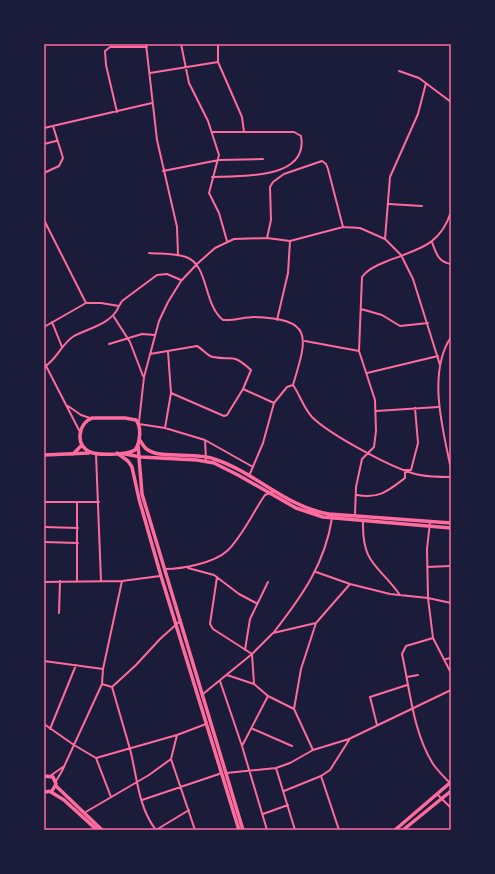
<svg xmlns="http://www.w3.org/2000/svg" width="495" height="874" font-family="Roboto,sans-serif">
	<style>
		.lines { fill: none; stroke-linecap: round; stroke-linejoin: round }
		.minor { stroke: #ff6b9d; stroke-width: 2 }
		.primary { stroke: #ff6b9d; stroke-width: 3.5 }
		.trunk { stroke: #ff6b9d; stroke-width: 3.5 }
		.neatline { fill: none; stroke: #ff6b9d; stroke-width: 1.5 }
	</style>
	<rect width="100%" height="100%" fill="#1b1b3a"/>
	<g class="lines">
		<path class="minor" d="M146,44L157,140L177,227L178,255
			M181,44L189,83L208,121L219,155L209,193L219,213L227,241
			M218,44V62L242,117L244,132
			M399,71L419,78L451,102
			M150,73L218,62
			M117,112L106,65L105,51L110,47H147
			M44,128L152,103
			M44,144L56,141
			M163,171L219,160L263,159
			M44,173L59,166L63,158L53,126
			M212,177C240,176 309,180 301,136L294,132H213
			M389,204L422,206
			M44,220L86,303
			M267,238L271,220L270,187L273,182L284,174L322,161L326,164L328,169L343,227
			M385,239L390,177L418,114L426,83
			M432,242C436,253 438,262 451,264
			M149,253C161,254 175,253 186,257C209,265 203,304 223,320C234,321 244,317 254,317C315,319 307,338 293,385C300,395 303,407 312,417C329,434 396,471 420,475C430,477 441,477 451,477
			M361,309L382,315L400,326L428,323
			M114,317L130,342L143,376
			M277,320L288,273L290,241
			M52,322L62,347
			M44,327L86,303H101L119,306L122,301L157,275L167,274L181,280
			M451,337C427,373 443,430 451,469
			M305,341L359,351
			M109,344L142,334L155,335
			M150,354L197,346C203,349 207,356 213,357C234,361 231,352 251,370L243,389L227,415L224,416L171,393
			M44,362L80,432
			M44,367C57,360 61,344 74,336C89,328 112,324 119,306
			M367,373L438,356
			M243,389L274,403
			M68,406L81,415L90,418
			M376,411L438,407
			M139,422L144,377L159,321L168,302L181,281L197,264L215,248L234,239L267,238L290,241L343,227L360,228L385,239L401,255L413,279L440,365
			M139,424L165,428L205,440L253,467
			M165,428L171,393L168,352
			M205,440L206,461
			M96,454L101,581
			M249,476L263,443L274,403L287,387L293,385
			M357,495C379,499 388,491 405,478V470H411L418,443L415,408
			M44,502H99
			M77,502V580
			M355,515L356,487L362,459L374,447L376,431L375,400L359,351L362,277C367,270 377,265 385,262C416,249 439,248 451,212
			M363,521C362,565 378,564 400,595
			M430,522L427,549L428,598L433,638L451,673
			M44,527L78,528
			M44,542L78,543
			M427,567L451,566
			M188,568L214,575L239,594L256,603
			M165,569C182,569 214,563 227,551C242,537 253,512 265,495L274,491
			M316,572L350,584L390,594L428,598L451,603
			M217,577L210,624L213,629L252,654L254,684
			M44,582L122,581L160,576
			M59,613L60,581
			M274,632C302,596 325,564 332,518
			M433,638L406,646L402,654C410,690 413,732 433,764C438,771 444,777 450,783
			M245,650L250,619L268,582
			M446,659L451,658
			M44,661L103,669
			M227,675L254,684L268,696L294,709
			M407,677L418,675
			M220,681L242,746L267,830
			M102,684L112,687C118,707 124,728 130,749C137,776 138,807 156,830L189,810
			M112,687L136,665L160,639L179,622
			M203,694L252,654L273,633L316,623L350,584
			M44,724L74,745L96,758L177,735L206,724
			M377,725L370,697L407,685
			M50,729L76,665
			M253,729L292,746
			M242,746L268,696
			M313,750L294,709L301,669L316,623
			M96,758L111,797
			M171,759L195,830
			M276,768L295,830
			M226,773L276,768L290,763L313,750L349,739L451,690
			M50,776L63,767
			M321,776L339,830
			M56,781L62,771L102,684L103,669L122,581
			M284,791L321,776L330,770L349,740
			M437,794L451,808
			M142,800L222,773
			M84,813L149,775L171,759L177,735
			M263,814L288,805"/>
		<path class="primary" d="M44,776L53,777L56,784L52,791L44,792
			M56,786L102,830
			M51,792L64,800L97,830
			M395,830L451,782
			M403,830L451,791"/>
		<path class="trunk" d="M92,418H125L136,420C142,427 140,443 135,450C128,455 95,456 88,451C75,443 79,423 92,418Z
			M139,439C142,443 144,448 148,450C161,459 196,452 214,459C255,472 286,507 329,514L451,523
			M138,445L142,494L243,830
			M117,453L128,461L132,467L139,499L161,576L239,830
			M73,454L82,445
			M125,454L141,457L197,460L214,463L238,475L296,508L323,517L451,528
			M44,455L89,453"/>
	</g>
	<rect width="495" height="874" fill="none" stroke="#1b1b3a" stroke-width="90"/>
	<rect x="45" y="45" width="405" height="784" class="neatline"/>
</svg>
